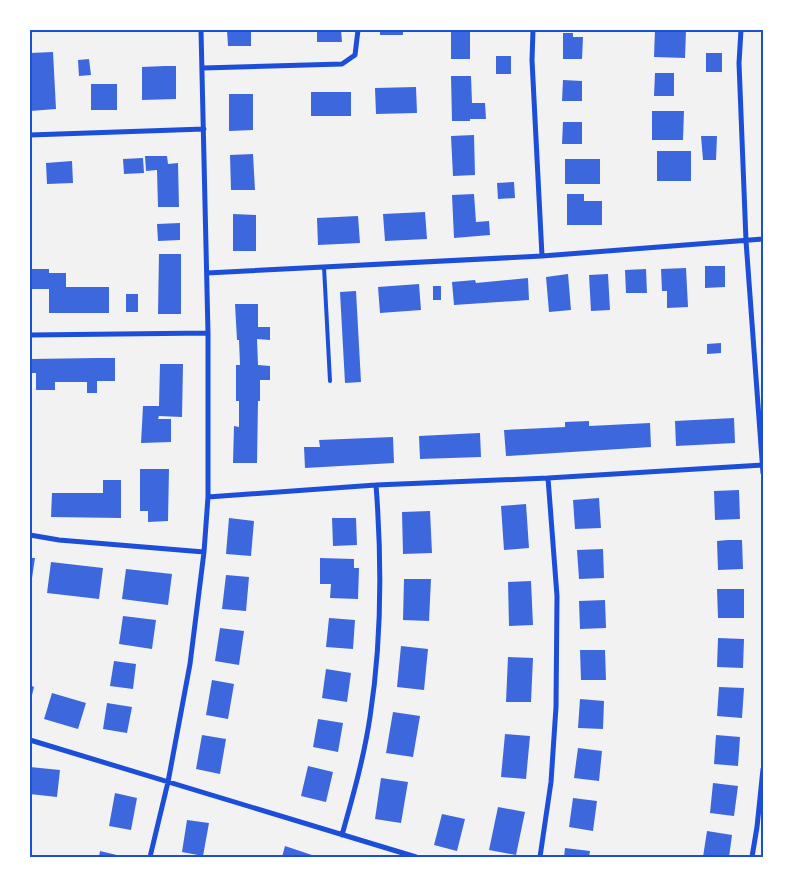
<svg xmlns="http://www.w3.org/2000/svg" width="793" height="887" font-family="'Varela Round',sans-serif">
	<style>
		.building { fill: #3d67dc }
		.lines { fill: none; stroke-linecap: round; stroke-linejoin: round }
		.service { stroke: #1d4ed8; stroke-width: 4 }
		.minor { stroke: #1d4ed8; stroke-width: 5 }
		.neatline { fill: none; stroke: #1d4ed8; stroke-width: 2 }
	</style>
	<rect width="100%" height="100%" fill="#f2f2f2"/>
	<path class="building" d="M227,30H251V46H228Z
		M317,30H341L342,42H317Z
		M380,30H403V35H380Z
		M451,30H470V59H451Z
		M655,30H686L685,58L654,57Z
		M563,33H573V37H583L582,59H563Z
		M53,52L56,109L30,111V53Z
		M706,53H722V72H706Z
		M496,56H511V74H496Z
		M89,59L91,75L79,76L78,60Z
		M165,66H176V99L142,100V67Z
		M655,73H674V96H654Z
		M451,76H471L472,103H485L486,119H470V121H452Z
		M563,80L582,81V101H562Z
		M91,84H117V110H91Z
		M416,87L417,113L376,114L375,88Z
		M311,92H351V116H311Z
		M229,94H253V130L229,131Z
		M652,111H684L683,140H652Z
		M563,122H582V144H562Z
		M474,135L475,175L453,176L451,136Z
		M701,136H717L716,160H703Z
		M657,151H691V181H657Z
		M253,154L255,190H231L230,155Z
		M145,156H167L168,164L178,163L179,207H158L157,170L146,171Z
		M143,158L144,173L124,174L123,159Z
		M565,159H600V184H565Z
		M72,161L73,183L47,184L46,163Z
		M514,182L515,198L498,199L497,183Z
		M474,194L476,222L489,221L490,235L454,238L452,195Z
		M567,194H584V201H602V225H567Z
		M425,212L427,239L385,241L383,214Z
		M233,214L256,215V251H233Z
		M358,216L360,243L318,245L317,218Z
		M180,223V240L158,241L157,224Z
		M159,254H181V314H158Z
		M705,266H725V287L705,288Z
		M686,268L688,307L667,308V291H662L661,269Z
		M30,269H49V273H66V287H109V313H49V289H30Z
		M646,269L647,293H626L625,270Z
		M568,274L571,310L549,312L546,277Z
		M608,274L610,310L591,311L589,275Z
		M528,278L529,300L454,305L452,282L475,280L476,283Z
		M419,284L421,310L380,313L378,287Z
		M433,286H441V300H433Z
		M356,291L361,382L345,383L340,292Z
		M126,294H138V312H126Z
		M235,304H258V327H270V340L257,339L258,365L270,366V380H260V401H258L257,463H233L234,426L239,427V401H236V365H240L239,340H237Z
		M721,343V353L707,354V344Z
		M97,358H115V381H97V393H87V382H55V390H36V373H30V359Z
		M160,364H183L182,417L159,416L158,419H171V442L141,443L143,406H159Z
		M734,418L735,443L676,446L675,421Z
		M589,421V426L650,423L651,447L506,456L504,430L565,427V422Z
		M480,433L481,457L420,459L419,436Z
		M393,437L394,463L305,468L304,447H320L319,440Z
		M140,469H169L168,521L148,522V511H140Z
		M103,480H121V518L51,517L52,493H103Z
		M739,490L740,519L715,520L714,491Z
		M599,498L601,528L575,529L573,500Z
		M526,504L529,548L504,550L501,506Z
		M430,511L432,553L403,554L402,512Z
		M229,518L254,521L251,556L226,554Z
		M332,518H356L357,545L333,546Z
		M728,540H742L743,569L718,570L717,541Z
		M603,549L604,578L579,579L577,550Z
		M30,558H35L31,585H30Z
		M320,558L354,559V568H359L358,599L330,598L331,584H320Z
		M51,562L103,568L99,599L47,593Z
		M126,569L172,574L168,605L122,599Z
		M226,575L249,577L246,611L222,609Z
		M404,579H431L429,621L403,620Z
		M531,581L533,625L509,626L508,582Z
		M717,589H744V618H718Z
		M605,600L606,628L580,629L579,601Z
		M123,616L156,620L152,649L119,644Z
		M329,618L355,620L353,649L326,647Z
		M220,628L244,631L239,665L215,661Z
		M718,638L744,639L743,668L717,667Z
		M401,646L428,649L424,690L397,687Z
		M580,650H605L606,680H581Z
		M508,657L533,658L531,702H506Z
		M114,661L136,664L133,689L110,686Z
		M326,669L351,673L347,702L322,698Z
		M212,680L234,684L228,719L206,715Z
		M30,685L34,687L31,699H30Z
		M719,687L744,688L742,718L717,716Z
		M52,693L86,703L78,729L44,719Z
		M580,699L604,701L603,729L578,728Z
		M107,703L132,707L127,733L103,729Z
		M393,712L420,716L413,757L386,753Z
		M318,719L343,723L338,752L313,747Z
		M505,734L530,736L526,779L501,777Z
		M202,735L226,739L220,774L196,769Z
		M716,735L740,737L738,766L714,764Z
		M578,748L602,751L599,781L574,778Z
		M308,766L333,772L326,802L301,796Z
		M30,767L60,770L57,797L30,794Z
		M381,778L408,782L401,823L375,819Z
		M713,783L738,786L734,816L710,813Z
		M115,793L137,798L131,830L109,826Z
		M573,798L597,801L593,831L569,827Z
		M498,807L525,812L516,855L489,850Z
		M442,814L465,819L457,851L434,845Z
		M187,820L209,823L203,856L182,852Z
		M707,831L732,835L729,857H703Z
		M285,846L318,857H282Z
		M565,848L590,851L589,857H564Z
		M100,851L121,856V857H99Z"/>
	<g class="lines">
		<path class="service" d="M324,267L330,381"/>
		<path class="minor" d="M533,30L532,60L542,256
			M741,30L739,63L746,241L763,473
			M203,68L342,64L355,55L358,30
			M30,135L204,129
			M207,273L542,256L763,239
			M30,335L208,333
			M208,497L376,485L548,478L763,465
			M30,535L59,540L204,552
			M30,740L416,857
			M342,835C353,796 364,757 370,717C382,640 382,563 376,485
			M150,857L168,782L190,664L204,552L208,497V333L201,30
			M540,857L551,782L556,707L557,596L548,478
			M752,857L757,827L763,769"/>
	</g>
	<rect width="793" height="887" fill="none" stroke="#ffffff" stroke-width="62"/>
	<rect x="31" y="31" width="731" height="825" class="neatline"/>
</svg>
